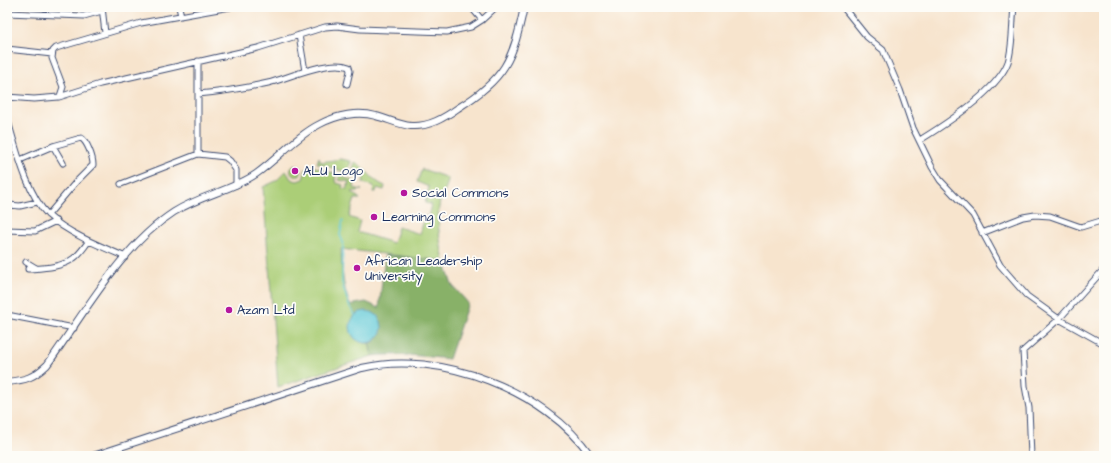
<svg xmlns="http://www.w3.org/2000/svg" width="1111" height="463" font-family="'Architects Daughter',sans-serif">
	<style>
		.green { fill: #abce77; stroke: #637e6a }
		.forest { fill: #88b168; stroke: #527063 }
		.water { fill: #5ec9d7; stroke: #3c7c9a }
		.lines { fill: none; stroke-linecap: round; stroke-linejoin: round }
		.stream { stroke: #5ec9d7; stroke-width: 1.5 }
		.minor-casing { stroke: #3c4a6f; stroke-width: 7 }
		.major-casing { stroke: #3c4a6f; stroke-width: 8 }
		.minor { stroke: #fff; stroke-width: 5 }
		.major { stroke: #fff; stroke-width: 6 }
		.poi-dot { fill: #b5179e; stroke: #fdfcf7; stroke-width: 1.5 }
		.labels { text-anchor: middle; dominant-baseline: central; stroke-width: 3.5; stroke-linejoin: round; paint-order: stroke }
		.poi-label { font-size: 13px; fill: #1b2f5e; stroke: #fdfcf7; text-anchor: start }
	</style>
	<rect width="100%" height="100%" fill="#fdfcf7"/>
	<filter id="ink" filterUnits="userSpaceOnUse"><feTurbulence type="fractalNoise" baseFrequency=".025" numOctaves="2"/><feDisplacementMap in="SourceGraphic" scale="8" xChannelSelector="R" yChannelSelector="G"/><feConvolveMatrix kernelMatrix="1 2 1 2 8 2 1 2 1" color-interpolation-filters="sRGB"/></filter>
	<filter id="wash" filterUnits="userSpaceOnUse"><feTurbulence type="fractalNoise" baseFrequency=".012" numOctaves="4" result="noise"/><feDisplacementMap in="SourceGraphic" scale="16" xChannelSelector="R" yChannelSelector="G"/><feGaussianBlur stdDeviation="0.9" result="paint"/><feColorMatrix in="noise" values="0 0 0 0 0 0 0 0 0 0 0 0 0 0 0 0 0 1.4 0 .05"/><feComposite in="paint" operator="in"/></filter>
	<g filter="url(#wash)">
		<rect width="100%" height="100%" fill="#f7e4cd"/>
		<path class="green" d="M319,157L321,162L340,159L351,161L348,173L317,163Z
			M355,162C367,169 372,181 385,186L384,190L377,188L376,192H373L374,186L363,183L364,177L352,173Z
			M290.5 171a5.5 5.5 0 1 1 11 0a5.5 5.5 0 1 1-11 0Z
			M312,166L336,174L335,181L337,183L343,185L342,188L347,189L349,182L339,180L340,175L355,182L354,188L362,190L352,192L360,199H355L349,217L360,221L357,232L393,243L398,227L420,234L425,216L428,217L431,204L425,203L429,187L417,182L422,169L448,178C448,187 442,193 440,201C436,220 440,243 444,261L341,249C342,273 343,294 355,315L354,316L363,343H369L372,356L278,387L263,187L276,181L286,171L291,179L297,181L303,179L306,169Z"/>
		<path class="forest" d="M385,255L444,261L452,285L468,303L449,359C423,356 398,353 372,356L369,343L374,342L381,322L374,313H358L355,315L349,305L366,302L379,308Z"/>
		<path class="water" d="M350 327a16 16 0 1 1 32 0a16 16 0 1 1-32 0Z"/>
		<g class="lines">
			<path class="stream" d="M343,220L340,235L343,242L342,283L349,305L355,315"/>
		</g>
	</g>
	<g filter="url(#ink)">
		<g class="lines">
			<defs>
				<path id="minor" d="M102,7L105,33
					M179,7L181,16
					M471,7L482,20L496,7
					M843,7L867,37L883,50L900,90L913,128L932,167L940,180L973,215L1000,265L1027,296L1059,319L1104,344
					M7,13L84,16L102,11
					M299,35L305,71
					M7,49L52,54
					M198,61V154
					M198,94C222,92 245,88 268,83C289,78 328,59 349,67L350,71L347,84
					M60,96L63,87L52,58L53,51L56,48L141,23L230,7
					M7,97L34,99L59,97L100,84L258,48L325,27L337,26L360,29L447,32L471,27L482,20
					M7,118C16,147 26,193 48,215C67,233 102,247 126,257
					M920,140C946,124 997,91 1008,62C1013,46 1012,24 1014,7
					M7,143L14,141
					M53,146L63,163
					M20,160L53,146L81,138C87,141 93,157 93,165L76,182L48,215
					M121,184L198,154L225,157L230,161L236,170V185
					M9,205L20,206L37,202
					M7,230L35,231L56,221
					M982,233L1023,217L1035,215L1050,216L1081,227L1104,220
					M26,262L36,268
					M28,269C43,268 61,268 74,258C80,254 84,247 89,241
					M7,315L74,328
					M1031,456L1029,408L1025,386L1023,351L1059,319L1104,269"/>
				<path id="major" d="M7,382C26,380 33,378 47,365C84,314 121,246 174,212C201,195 231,191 256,174C278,159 296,136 320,124C337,115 358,111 376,116C388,119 399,125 411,126C429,127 444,118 458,108C505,79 513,60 524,7
					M93,456L362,368C438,349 547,391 591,456"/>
			</defs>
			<use href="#minor" class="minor-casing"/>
			<use href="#major" class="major-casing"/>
			<use href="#minor" class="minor"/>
			<use href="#major" class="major"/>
		</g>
	</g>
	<g class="poi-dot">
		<circle cx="295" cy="171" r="4"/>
		<circle cx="404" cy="193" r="4"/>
		<circle cx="374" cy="217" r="4"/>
		<circle cx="357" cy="268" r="4"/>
		<circle cx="229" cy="310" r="4"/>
	</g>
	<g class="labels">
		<g class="poi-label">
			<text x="303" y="171">ALU Logo</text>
			<text x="412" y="193">Social Commons</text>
			<text x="382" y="217">Learning Commons</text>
			<text x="365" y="261">African Leadership<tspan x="365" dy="15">University</tspan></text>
			<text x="237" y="310">Azam Ltd</text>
		</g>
	</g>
	<rect width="1111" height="463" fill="none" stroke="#fdfcf7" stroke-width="24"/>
</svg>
